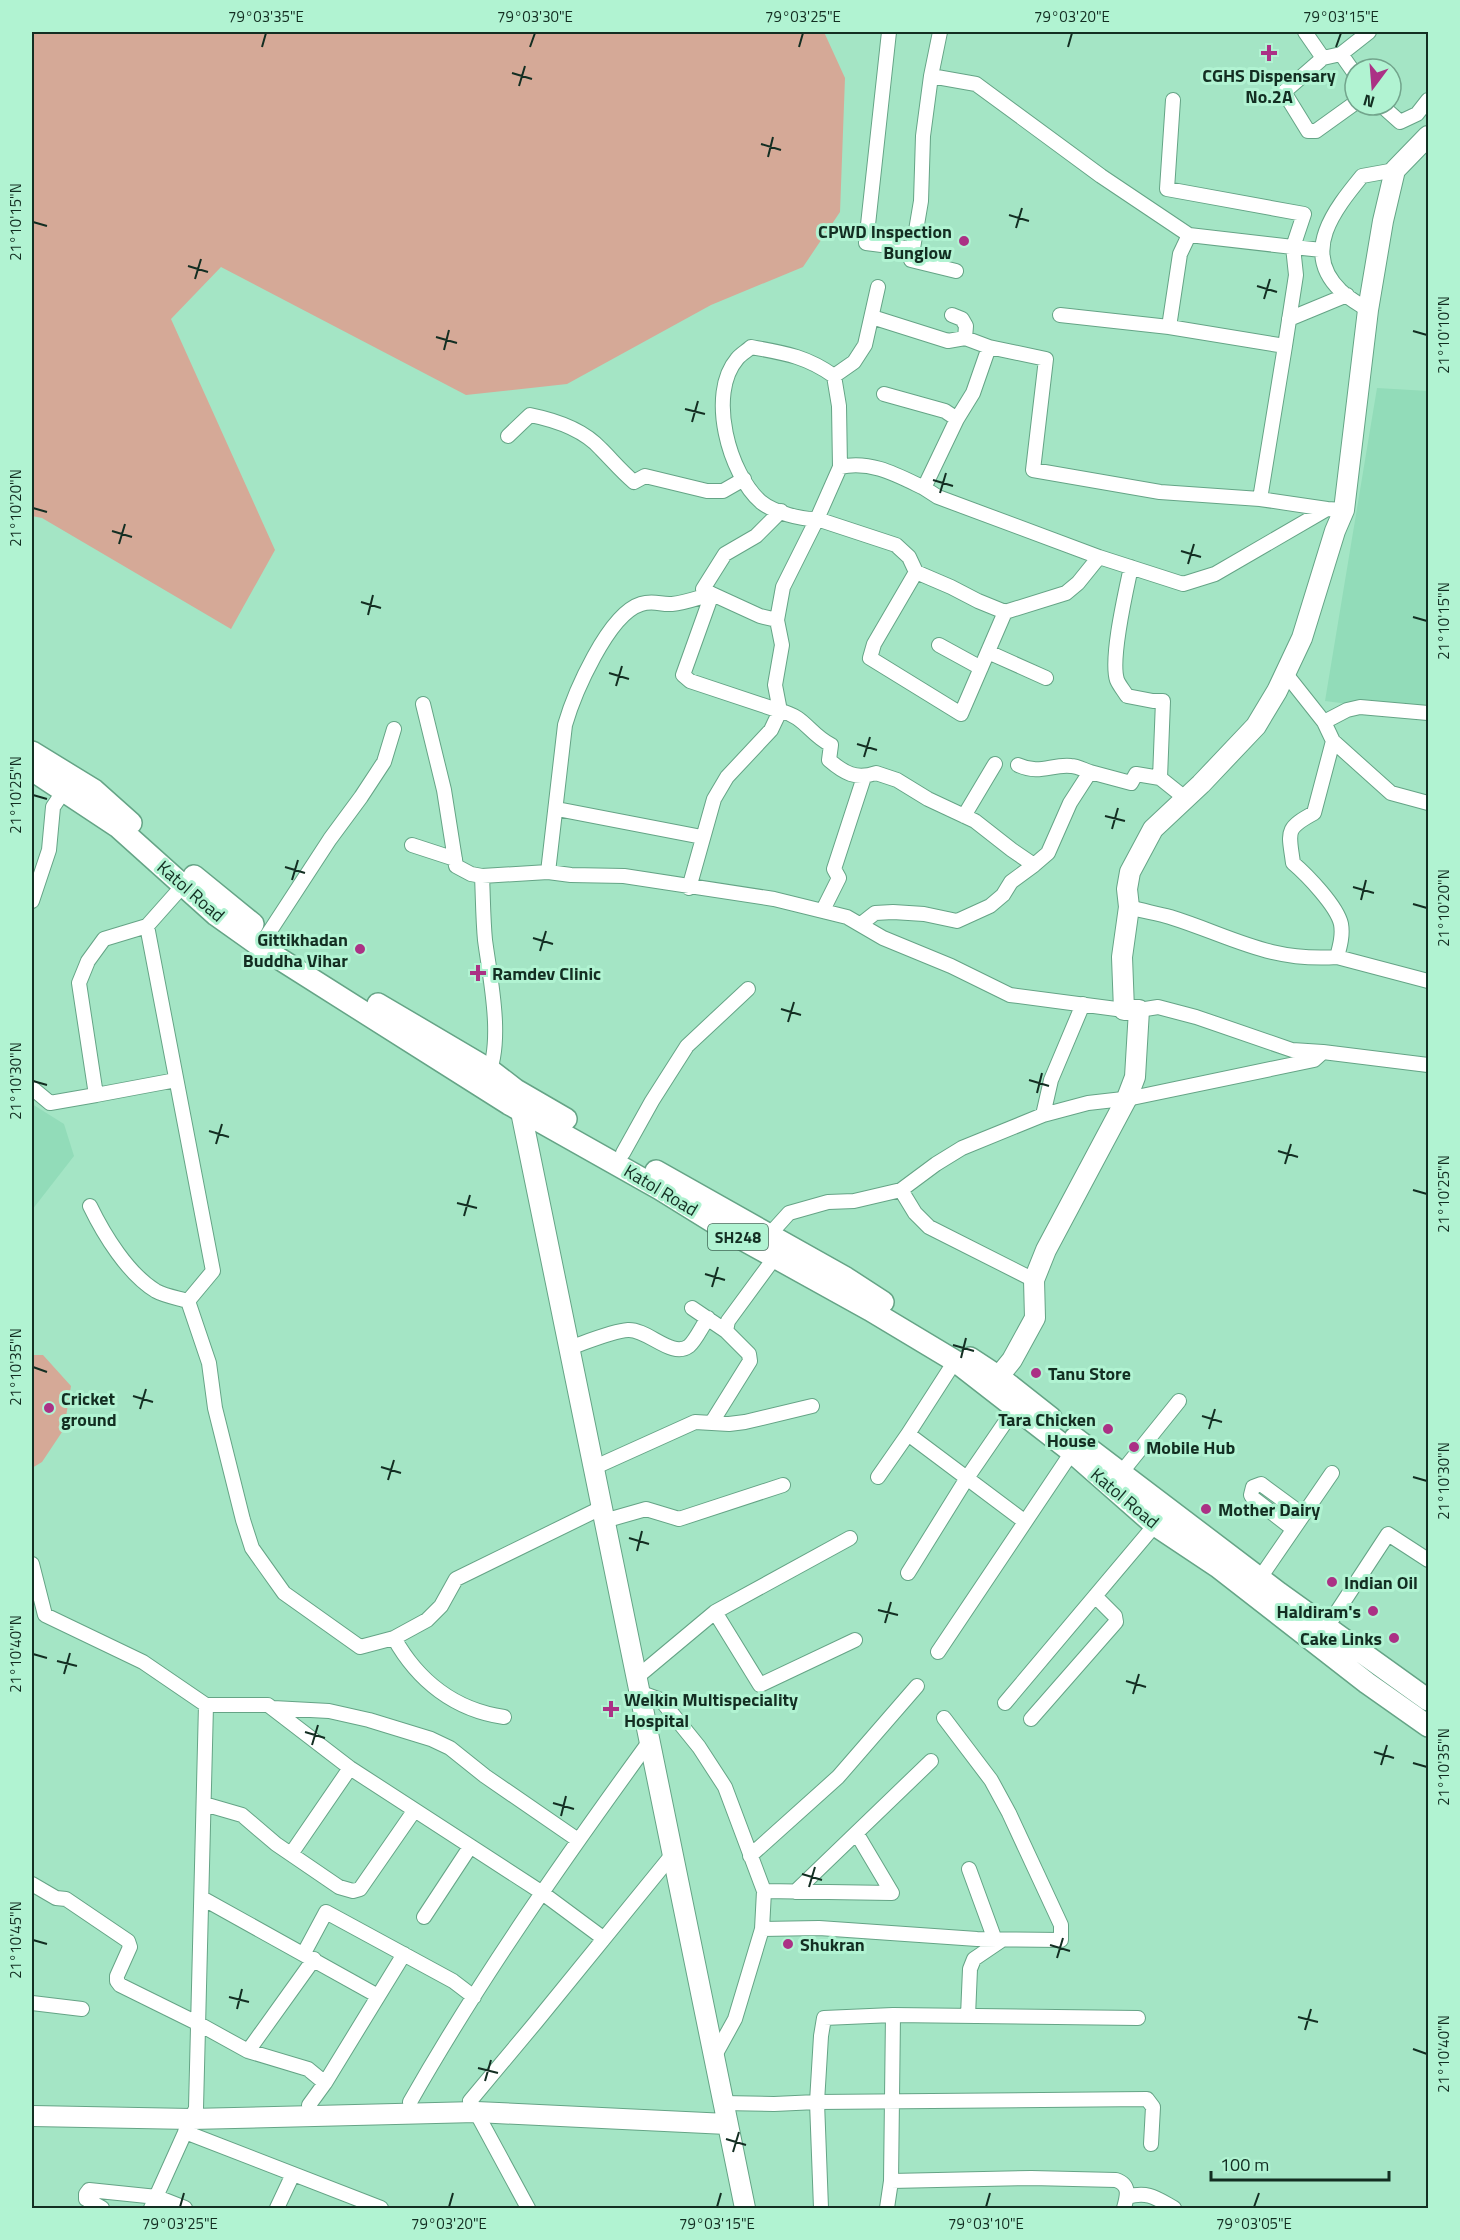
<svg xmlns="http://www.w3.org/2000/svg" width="1460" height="2240" font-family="'Titillium Web',sans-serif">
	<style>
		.built { fill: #92dcb9 }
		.green { fill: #d5a997 }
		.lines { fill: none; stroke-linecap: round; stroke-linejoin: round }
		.street-casing { stroke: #65a486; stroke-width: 16 }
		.secondary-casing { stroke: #65a486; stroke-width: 22 }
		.primary-casing { stroke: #65a486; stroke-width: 24 }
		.street { stroke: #fff; stroke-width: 14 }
		.secondary { stroke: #fff; stroke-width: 20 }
		.primary { stroke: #fff; stroke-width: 21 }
		.ticks { fill: none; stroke: #132e22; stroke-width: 2 }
		.poi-dot { fill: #ab3185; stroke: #b1f3d2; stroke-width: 2 }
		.labels { text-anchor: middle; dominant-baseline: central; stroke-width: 6; stroke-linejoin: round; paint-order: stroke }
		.shield { fill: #b1f3d2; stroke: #426957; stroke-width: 1.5 }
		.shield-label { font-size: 16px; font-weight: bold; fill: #132e22 }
		.poi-label { font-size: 18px; font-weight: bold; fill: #132e22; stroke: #b1f3d2; text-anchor: start }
		.street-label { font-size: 18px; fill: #132e22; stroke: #b1f3d2 }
		.neatline { fill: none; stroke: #132e22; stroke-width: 2 }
		.ticks-label { font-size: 15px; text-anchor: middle; fill: #132e22 }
	</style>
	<rect width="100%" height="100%" fill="#a4e5c5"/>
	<path class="built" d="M1377,388L1428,391V714L1325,701Z
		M32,1104L64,1124L74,1156L32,1210Z"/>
	<path class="green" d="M32,32H824L845,78L840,212L803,267L711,305L567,384L466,395L221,267L171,319L275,550L231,629L42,518L32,516Z
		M32,1355H43L71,1386L64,1429L42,1462L32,1468Z"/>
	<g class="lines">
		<defs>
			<path id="street" d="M889,32L866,243L913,249
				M940,32L931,76L923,136L921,201L911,260L956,271
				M1305,32L1323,58
				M1341,54L1369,32
				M1355,74L1341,54L1323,58L1284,92L1308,131H1316L1355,103
				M931,76L976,84L1101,176L1189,235
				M1173,100L1167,189L1304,214L1293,247L1322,250
				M1381,105L1400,122L1417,114L1428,100
				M878,287L865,345L854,362L834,376C806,356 784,353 751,347C747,351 741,354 737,359C707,394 729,474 761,502C773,512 802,520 817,519L896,545L909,557L916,572L951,587L978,601L1005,612L1066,593L1078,583L1099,557L1183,584L1215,574L1327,509L1344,510
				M1368,310C1359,304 1348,298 1341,291C1300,252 1335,209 1362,176L1395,170
				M952,315L962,319L966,326L965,338
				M1060,315L1169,327
				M872,317L948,341L965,338L989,347
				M1289,319L1347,295
				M884,394L945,411L957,419
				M508,436L530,415C555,420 583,429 601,449C612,460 622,472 634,482L645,476L707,491H723L744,479
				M840,467C871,460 897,475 924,488
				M1260,499L1285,346L1169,327L1180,254L1189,235L1293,247L1296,275L1285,346
				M1099,557L938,497L924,488L957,419L973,393L989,347L1046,359L1033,470L1160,492L1260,499L1327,509
				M1131,567C1126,591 1110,658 1117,680C1119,685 1124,691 1127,696L1153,701H1163L1160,778
				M916,572L874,644L870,658L961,714L1005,612
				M777,620L760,616L712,594L683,675L690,681L780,711C805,716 809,734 831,745L829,760C844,773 856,780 876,773L897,780L928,799L975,821L1012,850L1034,865L1048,853L1070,803L1090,772L1131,783L1136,774L1160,778L1185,798
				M939,645L981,668
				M988,652L1046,678
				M423,704L444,790L456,866L471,874L482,876L548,872L571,875L624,876L774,899L847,917L883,938L951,966L1010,995L1124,1010
				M1324,722L1347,710L1360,707L1428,713
				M1333,741L1391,793L1428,803
				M1018,765C1040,775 1051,764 1071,766C1077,766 1084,770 1090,772
				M557,809L702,837
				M964,816L995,764
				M412,845L455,859
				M548,872L565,725C574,694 608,614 641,604C654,600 661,605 672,604C685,603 700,597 712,594L703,589L725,554L756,536L781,511
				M482,876C483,897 483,919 485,940C490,978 504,1042 487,1077
				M689,888L714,799L727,777L771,730L780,711L775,685L782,645L777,620L783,587L817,519L840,467L839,406L834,376
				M32,901L49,850L53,807L63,792
				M1129,907C1142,911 1156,913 1170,917C1231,936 1269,962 1337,957C1340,946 1343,935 1341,924C1337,906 1307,875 1293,863C1289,832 1284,829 1314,813L1333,741L1324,722L1286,674
				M823,910L839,878L834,869L864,777
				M861,924L875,913L893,912L924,914L957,921L990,906L1003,895L1011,882L1034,865
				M147,926L104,939L88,961L79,983L96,1095L176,1080
				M268,934L330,839L361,797L384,762L394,729
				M1337,957L1428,981
				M1139,1010L1158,1007L1196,1017L1292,1050L1323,1052L1428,1065
				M32,1088L50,1103L96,1095
				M1043,1115L1051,1080L1083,1004
				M623,1153L652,1101L687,1046L748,989
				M901,1190L915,1213L929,1227L1034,1280
				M90,1206C104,1235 128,1274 156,1291C165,1296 178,1298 188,1301L213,1271L147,926L187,881
				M770,1234L789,1213L828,1202L854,1201L901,1190L936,1164L962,1148L1043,1115L1088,1103L1132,1098L1314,1060L1323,1052
				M188,1301L209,1363L215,1408L243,1520L252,1548L284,1593L360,1647L394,1638L427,1620L441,1606L456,1579L601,1508
				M692,1308L726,1331
				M569,1348C584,1343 612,1331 628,1330C648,1329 672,1359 689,1346C696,1340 702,1326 708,1318
				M712,1422L750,1361L749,1354L726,1331L728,1321L775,1257
				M908,1434L955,1361
				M593,1468L695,1422L729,1424L745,1422L812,1406
				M1121,1473L1179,1401
				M878,1477L908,1434L1024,1521
				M604,1521L646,1509L679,1519L783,1485
				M1293,1529L1253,1498L1251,1495L1253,1487L1261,1484L1303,1515
				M32,1564L45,1615L143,1662L206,1705H268L350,1768L541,1892L603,1938
				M908,1573L967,1478L1015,1408
				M1260,1578L1332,1473
				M715,1612L850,1538
				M1327,1627L1388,1534L1428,1560
				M394,1638C418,1681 455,1710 504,1717
				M938,1652L1072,1452
				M636,1678L715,1612L760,1685L855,1640
				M639,1692L661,1700L699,1747L725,1787L764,1891L762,1929L735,2019L713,2059
				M1005,1703L1160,1519
				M273,1708L329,1711L369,1720L431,1739L450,1748L485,1776L578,1840
				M1031,1719L1116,1622L1115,1616L1095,1596
				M204,1804L242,1815L276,1844L339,1887L353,1891L360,1889L414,1811
				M291,1854L350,1768
				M750,1856L838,1777L917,1686
				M969,1869L995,1940
				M32,1884L56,1898L66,1899L128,1941L130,1947L117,1976V1981L120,1985L199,2024L248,2051L308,2069L325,2083
				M764,1891L892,1893L857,1834
				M795,1892L931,1761
				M202,1898L378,1996
				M424,1917L470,1847
				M762,1929L819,1928L977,1939L1061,1940V1925L1009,1813L991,1780L944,1718
				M304,1953L326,1912L453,1981L474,1997
				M32,2003L82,2009
				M968,2016L970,1969L974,1959L1002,1940
				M1138,2018L893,2015L824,2018L821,2036L817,2102L1147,2099L1153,2107L1151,2144
				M248,2051L314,1959
				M410,2102C481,1977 564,1859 649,1742
				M722,2103L774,2104L817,2102L821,2208
				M309,2105L325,2083L404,1954
				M185,2132L381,2208
				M891,2181L893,2015
				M1127,2197C1148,2191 1156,2198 1174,2208
				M102,2208L86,2199V2194L89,2190L157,2197L185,2208
				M151,2208L196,2108L206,1705
				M277,2208L293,2174
				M528,2208L470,2101L536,2022L672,1855
				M887,2208L891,2181L1031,2178L1116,2180C1131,2185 1127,2197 1124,2208"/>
			<path id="secondary" d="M518,1097L745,2208
				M990,1387L1012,1360L1035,1318L1034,1280L1046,1250L1127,1098L1135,1077L1139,1010H1124L1122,957L1129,907L1127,889L1130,872L1153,829L1201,784L1256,726L1277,691L1302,638L1335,531L1344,510L1368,310L1383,221L1395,170L1428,136
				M32,2116L191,2119L476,2112L727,2124"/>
			<path id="primary" d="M32,752L94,790L131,823
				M32,770L118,827L216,915L264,949L509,1104L660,1189L731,1233L870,1310L955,1361L1072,1452L1155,1525L1218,1567L1367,1683L1428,1726
				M194,876L253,924
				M378,1004L490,1070L516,1090L566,1119
				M656,1171L846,1278L883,1302
				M970,1358L999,1377L1051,1418
				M1075,1438L1279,1593L1428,1700"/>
		</defs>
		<use href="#street" class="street-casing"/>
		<use href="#secondary" class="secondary-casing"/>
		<use href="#primary" class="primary-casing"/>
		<use href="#street" class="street"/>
		<use href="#secondary" class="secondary"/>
		<use href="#primary" class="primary"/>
	</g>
	<path class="ticks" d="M262,47L266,33M530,47L535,33M799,47L803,33M1068,47L1072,33M1336,47L1341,33M512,73L532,79M519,86L525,66M761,144L781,150M768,157L773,137M1009,215L1029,221M33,222L47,226M1016,228L1022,208M188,266L208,272M195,279L201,259M1257,286L1277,292M1264,299L1270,279M1413,331L1427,335M436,337L457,343M444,350L449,330M685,409L705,414M692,422L698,401M933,480L953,486M940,493L946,473M33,508L47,512M112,531L132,537M119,544L125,524M1181,551L1201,557M1188,564L1194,544M361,602L381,608M368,615L373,595M1413,617L1427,621M609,673L629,679M616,686L622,666M857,744L877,750M864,757L870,737M33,795L47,799M1105,816L1125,821M1112,829L1118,808M285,867L305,873M292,880L298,860M1353,887L1374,893M1361,900L1366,880M1413,904L1427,908M533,938L553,944M540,951L546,931M781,1009L801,1015M788,1022L794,1002M1029,1080L1049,1086M33,1081L47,1085M1037,1093L1042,1073M209,1131L229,1137M216,1144L222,1124M1278,1151L1298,1157M1285,1164L1291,1144M1413,1190L1427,1194M457,1203L477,1208M464,1216L470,1195M705,1274L725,1280M712,1287L718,1267M953,1345L974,1351M961,1358L966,1338M33,1367L47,1372M133,1396L153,1402M140,1409L146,1389M1202,1416L1222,1422M1209,1429L1215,1409M381,1467L401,1473M1413,1477L1427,1481M388,1480L394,1460M629,1538L649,1544M637,1551L642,1531M878,1610L898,1615M885,1623L891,1602M33,1654L47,1658M57,1661L77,1666M64,1674L70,1653M1126,1681L1146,1687M1133,1694L1139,1674M305,1732L325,1738M312,1745L318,1725M1374,1752L1394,1758M1413,1763L1427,1767M1381,1765L1387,1745M553,1803L574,1809M561,1816L566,1796M802,1874L822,1880M809,1887L815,1867M33,1940L47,1944M1050,1945L1070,1951M1057,1958L1063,1938M229,1997L249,2002M237,2009L242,1989M1298,2017L1318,2022M1305,2030L1311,2009M1413,2049L1427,2054M478,2068L498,2073M485,2081L491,2060M726,2139L746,2145M733,2152L739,2132M180,2207L184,2193M449,2207L453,2193M717,2207L721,2193M986,2207L990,2193M1254,2207L1259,2193"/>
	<g class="poi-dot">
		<path d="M1266 44h6v6h6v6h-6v6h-6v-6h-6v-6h6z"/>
		<circle cx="964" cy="241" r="6"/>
		<circle cx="360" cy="949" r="6"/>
		<path d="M475 964h6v6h6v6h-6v6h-6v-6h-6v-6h6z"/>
		<circle cx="1036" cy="1373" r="6"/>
		<circle cx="49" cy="1408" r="6"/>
		<circle cx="1108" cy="1429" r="6"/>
		<circle cx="1134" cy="1447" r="6"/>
		<circle cx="1206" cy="1509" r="6"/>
		<circle cx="1332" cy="1582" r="6"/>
		<circle cx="1373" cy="1611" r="6"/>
		<circle cx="1394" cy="1638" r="6"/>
		<path d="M608 1700h6v6h6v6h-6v6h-6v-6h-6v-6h6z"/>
		<circle cx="788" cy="1944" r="6"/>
	</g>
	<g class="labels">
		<rect class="shield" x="708" y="1224" width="60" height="26" rx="4.5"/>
		<g class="shield-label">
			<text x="738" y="1237">SH248</text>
		</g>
		<g class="poi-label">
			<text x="1269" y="75" text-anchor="middle">CGHS Dispensary<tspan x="1269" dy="21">No.2A</tspan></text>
			<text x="952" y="231" text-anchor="end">CPWD Inspection<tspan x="952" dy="21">Bunglow</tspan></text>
			<text x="348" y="939" text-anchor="end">Gittikhadan<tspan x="348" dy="21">Buddha Vihar</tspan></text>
			<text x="492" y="973">Ramdev Clinic</text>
			<text x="1048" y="1373">Tanu Store</text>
			<text x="61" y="1398">Cricket<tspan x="61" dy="21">ground</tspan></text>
			<text x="1096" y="1419" text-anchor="end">Tara Chicken<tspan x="1096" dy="21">House</tspan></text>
			<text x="1146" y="1447">Mobile Hub</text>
			<text x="1218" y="1509">Mother Dairy</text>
			<text x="1344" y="1582">Indian Oil</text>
			<text x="1361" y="1611" text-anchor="end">Haldiram's</text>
			<text x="1382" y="1638" text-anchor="end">Cake Links</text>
			<text x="624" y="1699">Welkin Multispeciality<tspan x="624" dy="21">Hospital</tspan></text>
			<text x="800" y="1944">Shukran</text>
		</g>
		<g class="street-label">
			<text transform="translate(191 891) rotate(41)">Katol Road</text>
			<text transform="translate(661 1190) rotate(31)">Katol Road</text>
			<text transform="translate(1125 1498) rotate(40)">Katol Road</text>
		</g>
	</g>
	<rect width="1460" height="2240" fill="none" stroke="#b1f3d2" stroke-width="66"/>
	<g transform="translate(1373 87) rotate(196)"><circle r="28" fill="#b1f3d2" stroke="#72a48c" stroke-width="1.5"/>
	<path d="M0-4.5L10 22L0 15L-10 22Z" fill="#ab3185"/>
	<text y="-9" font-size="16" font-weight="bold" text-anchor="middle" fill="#132e22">N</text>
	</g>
	<path d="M1211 2171v9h178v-9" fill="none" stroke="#132e22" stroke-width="3"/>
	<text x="1220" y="2171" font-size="18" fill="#132e22" stroke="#b1f3d2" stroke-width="4.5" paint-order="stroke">100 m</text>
	<rect x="33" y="33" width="1394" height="2174" class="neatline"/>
	<g class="ticks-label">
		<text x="266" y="22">79°03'35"E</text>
		<text x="535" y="22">79°03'30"E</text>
		<text x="803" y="22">79°03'25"E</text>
		<text x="1072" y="22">79°03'20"E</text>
		<text x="1341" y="22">79°03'15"E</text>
		<text transform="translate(16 222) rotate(-90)" y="5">21°10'15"N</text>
		<text transform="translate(1444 335) rotate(-90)" y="5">21°10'10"N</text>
		<text transform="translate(16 508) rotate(-90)" y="5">21°10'20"N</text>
		<text transform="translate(1444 621) rotate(-90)" y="5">21°10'15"N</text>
		<text transform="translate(16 795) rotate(-90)" y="5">21°10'25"N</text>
		<text transform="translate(1444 908) rotate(-90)" y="5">21°10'20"N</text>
		<text transform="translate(16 1081) rotate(-90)" y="5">21°10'30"N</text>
		<text transform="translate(1444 1194) rotate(-90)" y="5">21°10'25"N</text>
		<text transform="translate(16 1367) rotate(-90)" y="5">21°10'35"N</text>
		<text transform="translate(1444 1481) rotate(-90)" y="5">21°10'30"N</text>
		<text transform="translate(16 1654) rotate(-90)" y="5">21°10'40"N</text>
		<text transform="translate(1444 1767) rotate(-90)" y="5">21°10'35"N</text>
		<text transform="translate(16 1940) rotate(-90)" y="5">21°10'45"N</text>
		<text transform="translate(1444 2054) rotate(-90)" y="5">21°10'40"N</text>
		<text x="180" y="2229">79°03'25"E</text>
		<text x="449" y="2229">79°03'20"E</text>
		<text x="717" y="2229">79°03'15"E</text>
		<text x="986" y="2229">79°03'10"E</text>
		<text x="1254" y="2229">79°03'05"E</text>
	</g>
</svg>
